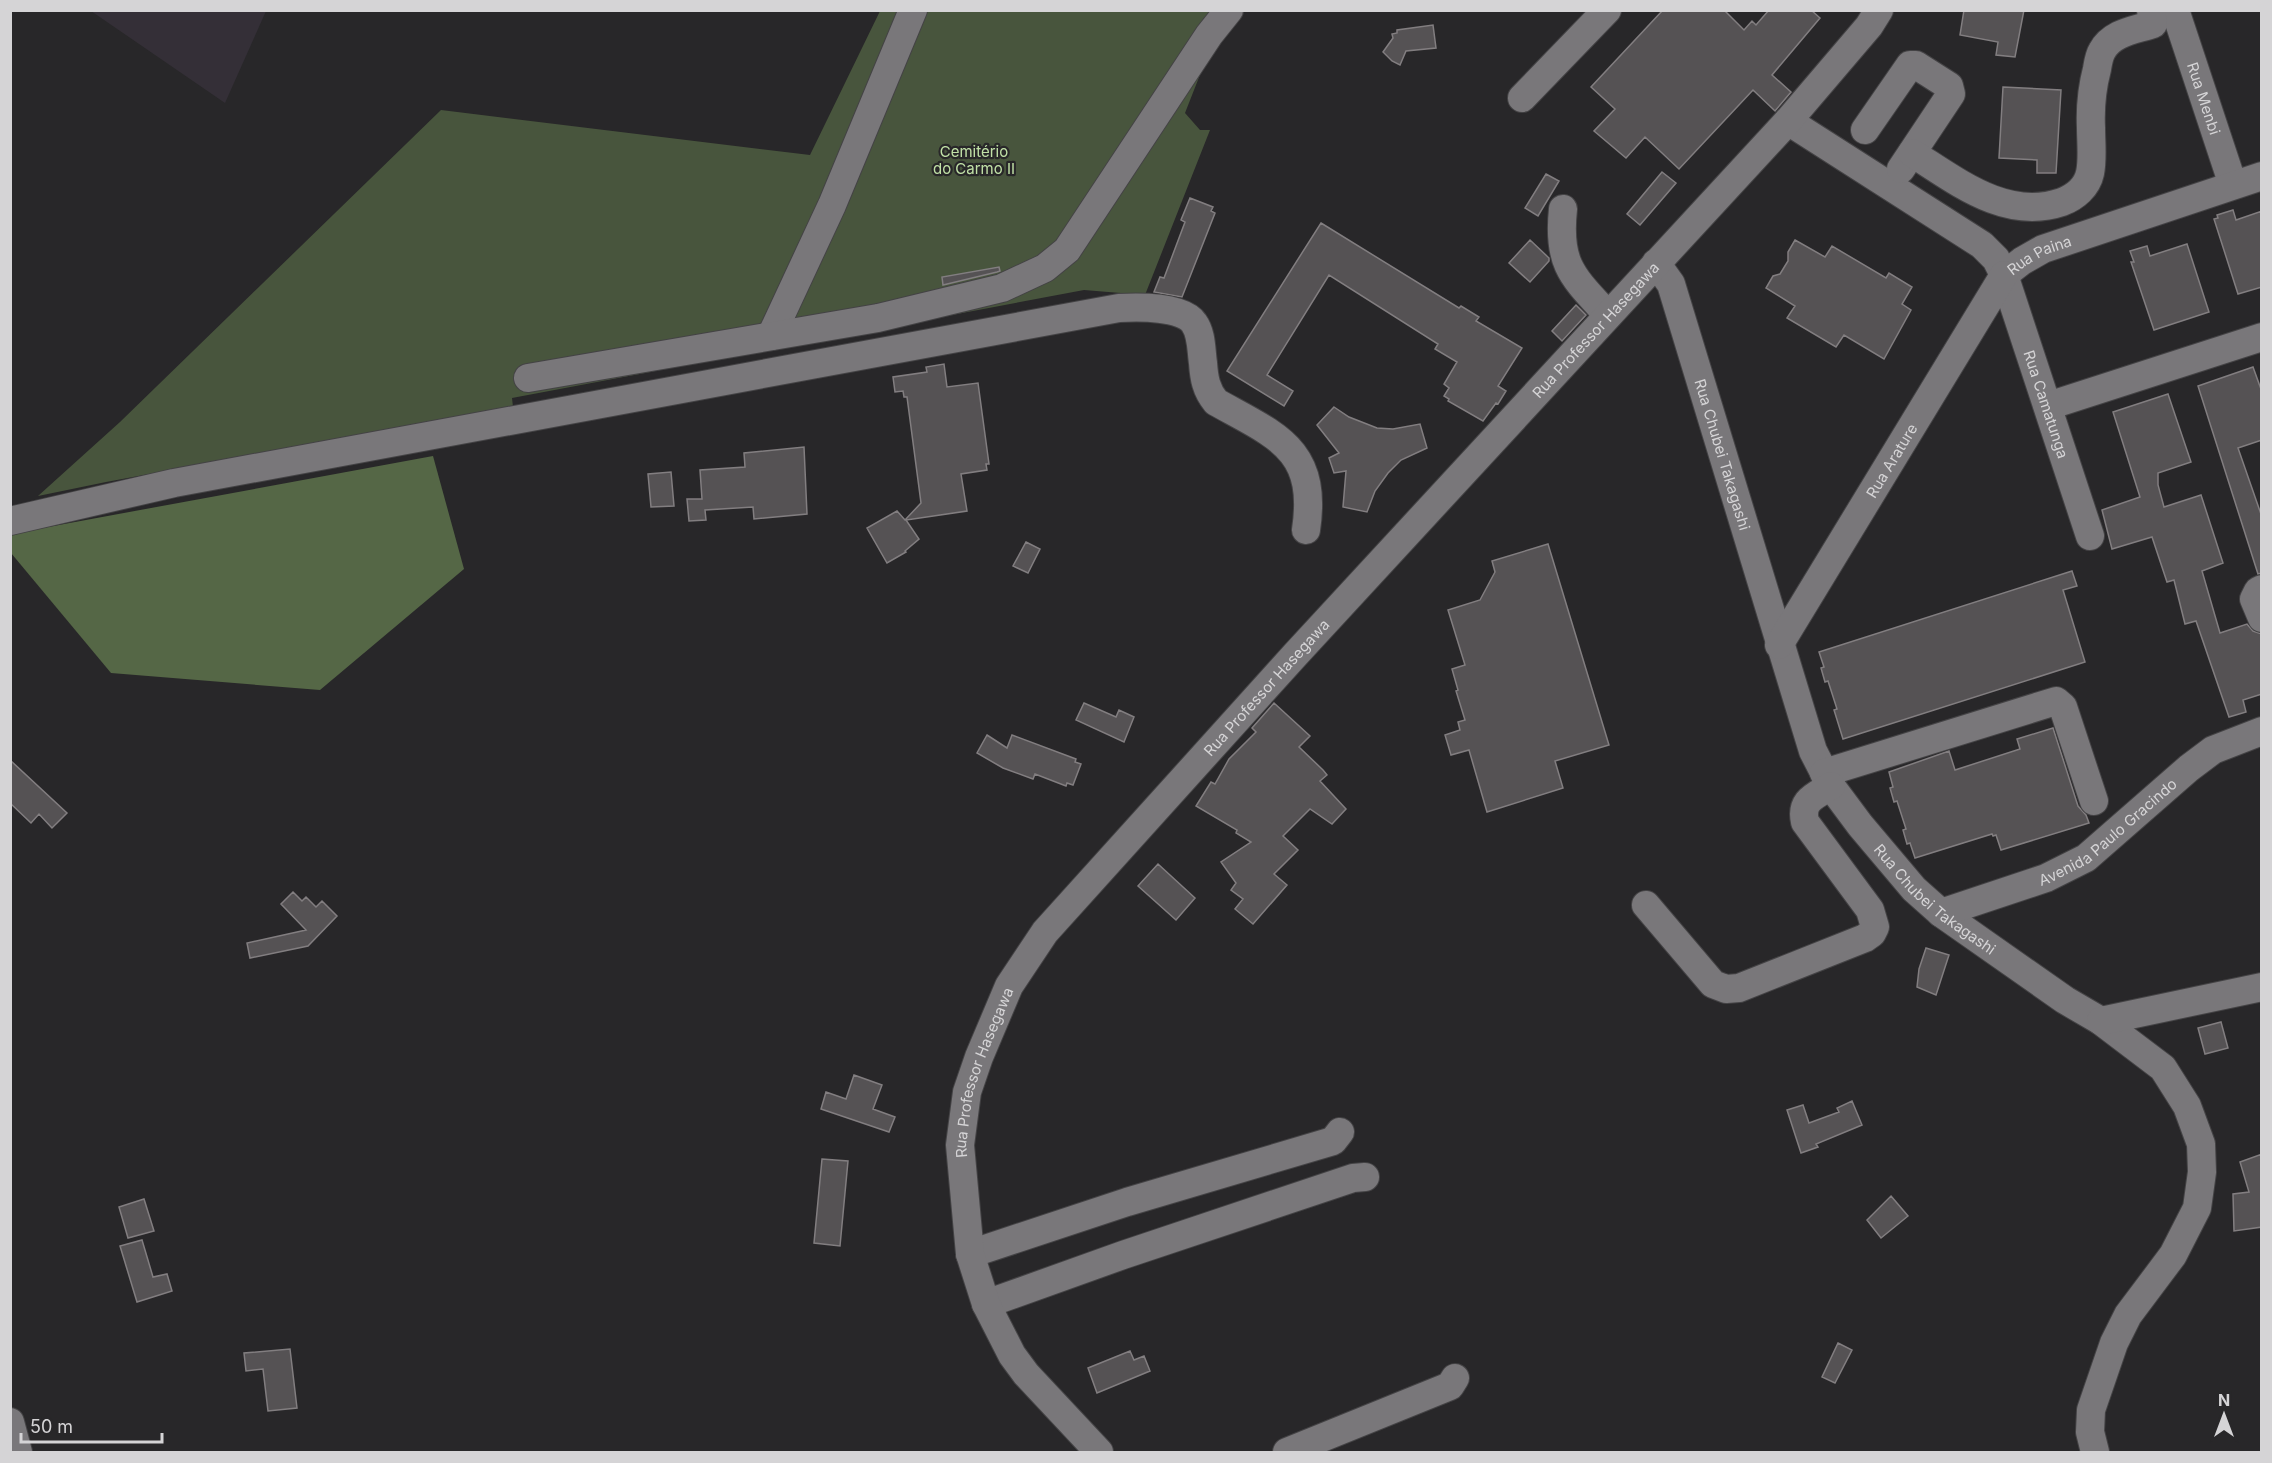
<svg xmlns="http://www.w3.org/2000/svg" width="2272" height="1463" font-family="Inter,sans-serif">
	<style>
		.built { fill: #342f37 }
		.green { fill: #48553d }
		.forest { fill: #556746 }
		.building { fill: #555254; stroke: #827e80; stroke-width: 1.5 }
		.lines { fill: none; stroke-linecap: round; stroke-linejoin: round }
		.minor-casing { stroke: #444345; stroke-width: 30 }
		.minor { stroke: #79777a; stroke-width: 28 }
		.labels { text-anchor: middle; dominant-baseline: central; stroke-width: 4.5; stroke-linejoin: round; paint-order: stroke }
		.street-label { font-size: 15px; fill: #d5d4d6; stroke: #282729 }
		.park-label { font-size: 15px; fill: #c1e1a7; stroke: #282729 }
	</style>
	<rect width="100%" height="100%" fill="#282729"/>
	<path class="built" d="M91,11H266L225,103Z"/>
	<path class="green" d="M880,11H1225L1185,113L1200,130H1210L1145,295L1084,290L512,398L513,407L106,482L38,496L120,422L441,110L810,155Z"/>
	<path class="forest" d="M433,456L464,569L320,690L111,673L11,553L10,534Z"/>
	<path class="building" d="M1663,10H1724L1744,30L1752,21L1756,25L1769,10H1811L1820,18L1772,75L1791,92L1775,111L1753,90L1679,169L1645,137L1626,158L1594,131L1615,109L1591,87Z
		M1964,10H2024L2015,57L1996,55L1998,42L1960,35Z
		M1433,25L1436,48L1406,51L1400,65L1392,61L1383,52L1393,38L1392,34L1397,33V30Z
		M2003,87L2061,90L2056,173H2037V160L1999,158Z
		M1662,172L1676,183L1640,225L1627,214Z
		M1546,174L1559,181L1538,216L1525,208Z
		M1190,198L1213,207L1211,211L1215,213L1182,297L1154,292L1160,277L1164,278L1185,222L1181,220Z
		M2233,210L2236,220L2262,211V287L2238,294L2214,219L2218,218L2217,215Z
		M1321,223L1459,308L1461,306L1479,317L1476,321L1522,348L1498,386L1506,391L1498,404L1496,403L1483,421L1448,401L1449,399L1444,396L1449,388L1444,384L1457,362L1435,349L1438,344L1329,275L1267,375L1293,391L1284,406L1227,371Z
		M1530,240L1549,258V261L1530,282L1509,263Z
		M1795,240L1825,257L1832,246L1886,278L1889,273L1912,287L1902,304L1911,310L1884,359L1844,335L1836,347L1787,318L1795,306L1766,288L1773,276L1780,274L1788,261V252Z
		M2187,244L2209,312L2154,330L2131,262H2134L2130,251L2147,246L2150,256Z
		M999,267L1000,271L997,272L943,285L942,277Z
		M1576,305L1586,315L1562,341L1552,331Z
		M944,364L947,387L978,383L989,464H986L987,470L961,474L967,511L906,520L919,539L905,551L906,552L887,563L867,528L897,511L905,520L921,503L907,397H904L903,391L895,392L893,377L927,372L926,367Z
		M2253,367L2262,392V440L2238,448L2262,517V573L2258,574L2198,386Z
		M2168,394L2191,462L2158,473V485L2164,507L2201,495L2223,563L2202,571L2220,633L2247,624L2253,631L2262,634V694L2243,700L2246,712L2229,717L2196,621L2185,624L2174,580L2167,582L2152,537L2112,549L2102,510L2140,497L2113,412Z
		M1334,407L1349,417L1377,428L1393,429L1420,424L1427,448L1401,460L1388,473L1375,491L1367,512L1343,507L1346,471L1334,473L1329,458L1339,453L1317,425Z
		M804,447L807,514L754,519L753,507L705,510L706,520L689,521L687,499H702L700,470L745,467L744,453Z
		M671,472L674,506L651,507L648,474Z
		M1026,542L1040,549L1028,573L1013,566Z
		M1548,544L1609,745L1555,761L1563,788L1487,812L1469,750L1451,755L1445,735L1460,730L1458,722L1465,720L1456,691L1458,690L1452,669L1465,665L1448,610L1480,600L1495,572L1492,561Z
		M2072,571L2077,586L2063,590L2085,662L1843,739L1834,710L1837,709L1828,681L1825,682L1821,668L1824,667L1819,652Z
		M1084,703L1116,717L1119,710L1134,717L1124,742L1076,720Z
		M1274,703L1310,736L1299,747L1323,770L1327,775L1320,781L1346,809L1332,824L1310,809L1283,836L1298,850L1274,874L1287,885L1253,924L1235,909L1243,899L1231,890L1236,883L1221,862L1251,842L1236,833L1237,830L1196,806L1211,782L1215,784L1229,759L1256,732L1252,728Z
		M2053,728L2078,806L2086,815L2089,823L2001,850L1996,835L1993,836L1992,834L1915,858L1910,843L1907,844L1903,830L1906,829L1897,801L1894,802L1890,788L1893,787L1889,772L1949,751L1955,770L2020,749L2017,739Z
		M987,735L1007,748L1012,735L1076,759L1075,762L1081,764L1073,785L1067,783L1066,786L1035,774L1033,779L1003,768L977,753Z
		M10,760L67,813L52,828L39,814L31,823L10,803Z
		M1158,864L1195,898L1176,920L1138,886Z
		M293,892L302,901L306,897L316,907L322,901L337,916L308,946L250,958L247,943L306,930L281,904Z
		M1926,948L1949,955L1936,995L1917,987L1919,969Z
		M2221,1022L2228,1048L2205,1054L2198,1028Z
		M854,1075L882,1085L873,1109L895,1117L889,1132L821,1109L826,1092L846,1099Z
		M1852,1101L1862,1125L1816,1144L1818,1147L1801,1153L1787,1110L1803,1105L1809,1123L1839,1112L1837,1108Z
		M2262,1154V1227L2234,1231L2233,1194L2249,1192L2240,1162Z
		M822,1159L848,1161L840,1246L814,1243Z
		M1891,1196L1908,1216L1881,1238L1867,1220Z
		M144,1199L154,1231L128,1238L119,1207Z
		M142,1240L153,1277L167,1274L172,1291L137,1302L120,1246Z
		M1838,1343L1852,1350L1835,1383L1822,1377Z
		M290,1349L297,1408L268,1411L263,1369L246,1371L244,1353Z
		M1130,1351L1134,1360L1144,1356L1150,1371L1097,1393L1088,1368Z"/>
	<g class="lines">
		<defs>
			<g id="minor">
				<path id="s1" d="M2175,10L2233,185"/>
				<path d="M1522,98L1607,10"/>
				<path id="s2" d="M1788,121L1982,245L1996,259L2004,275L2022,261L2043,249L2262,176"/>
				<path d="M1865,130L1910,65H1916L1949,86L1951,94L1901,169"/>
				<path d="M1912,153C1958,182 2006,221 2062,202C2075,197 2087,187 2090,173C2093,159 2091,143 2091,128C2090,107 2092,88 2097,69C2098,63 2099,56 2102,51C2112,32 2136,30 2153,24L2151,10"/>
				<path d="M1563,209C1557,265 1573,277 1608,315"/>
				<path id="s3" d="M1656,263L1671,284L1813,751L1831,786L1860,825L1914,889L1941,913L2065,1000L2101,1021L2163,1068L2187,1106L2201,1144L2202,1172L2197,1208L2173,1255L2128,1315L2114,1343L2091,1410L2090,1432L2095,1452"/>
				<path id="s4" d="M2004,275L2090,536"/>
				<path d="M771,336L832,205L913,10"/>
				<path d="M528,378L878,318L1002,288L1045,268L1067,250L1209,35L1229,10"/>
				<path d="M2048,406L2262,337"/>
				<path d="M10,521L174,483L1119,308C1138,307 1183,306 1194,323C1202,334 1201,350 1203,363C1204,378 1206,390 1216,402C1277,436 1318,449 1306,530"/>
				<path d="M2262,589L2258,591L2254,599L2262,618"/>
				<path id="s5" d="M1779,645L2004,275"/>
				<path d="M1824,773L2056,701L2063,707L2094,801"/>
				<path d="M1646,905L1713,984L1726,989L1739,988L1865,938L1872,933L1875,927L1870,910L1805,822C1800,800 1815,796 1831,786"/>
				<path id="s6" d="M1941,913L2046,878L2086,858L2189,768L2213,750L2262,731"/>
				<path d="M2101,1021L2262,987"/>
				<path d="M970,1254L1127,1202L1333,1141L1340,1132"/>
				<path d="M986,1304L1123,1255L1353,1178L1365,1177"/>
				<path d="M10,1422L18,1452"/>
				<path id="s7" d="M1099,1452L1026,1374L1012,1355L986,1304L970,1254L960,1145L967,1092L979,1057L1009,986L1045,932L1295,655L1788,121L1869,26L1879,10"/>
				<path d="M1287,1452L1450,1386L1455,1378"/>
			</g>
		</defs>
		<use href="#minor" class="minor-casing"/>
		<use href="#minor" class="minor"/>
	</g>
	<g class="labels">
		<g class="street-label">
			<text stroke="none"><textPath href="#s1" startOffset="93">Rua Menbi</textPath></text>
			<text stroke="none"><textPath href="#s2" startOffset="309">Rua Paina</textPath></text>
			<text stroke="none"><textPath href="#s7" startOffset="1398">Rua Professor Hasegawa</textPath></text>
			<text stroke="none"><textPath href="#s4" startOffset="136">Rua Camatunga</textPath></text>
			<text stroke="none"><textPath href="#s3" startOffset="204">Rua Chubei Takagashi</textPath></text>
			<text stroke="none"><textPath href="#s5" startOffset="216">Rua Arature</textPath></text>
			<text stroke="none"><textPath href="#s7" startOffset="912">Rua Professor Hasegawa</textPath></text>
			<text stroke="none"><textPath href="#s6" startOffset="188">Avenida Paulo Gracindo</textPath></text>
			<text stroke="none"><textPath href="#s3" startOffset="708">Rua Chubei Takagashi</textPath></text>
			<text stroke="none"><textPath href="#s7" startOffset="426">Rua Professor Hasegawa</textPath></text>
		</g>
		<g class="park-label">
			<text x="974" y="151">Cemitério<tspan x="974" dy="17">do Carmo II</tspan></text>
		</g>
	</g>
	<rect width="2272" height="1463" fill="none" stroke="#d5d4d6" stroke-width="24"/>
	<g transform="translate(2224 1415)" stroke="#282729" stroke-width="4.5" paint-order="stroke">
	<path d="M0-4.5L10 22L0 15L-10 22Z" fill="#d5d4d6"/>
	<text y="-9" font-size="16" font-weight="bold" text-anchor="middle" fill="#d5d4d6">N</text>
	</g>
	<path d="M21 1433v9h141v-9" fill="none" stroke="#d5d4d6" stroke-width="3"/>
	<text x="30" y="1433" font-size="18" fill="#d5d4d6" stroke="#282729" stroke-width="4.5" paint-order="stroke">50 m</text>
</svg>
